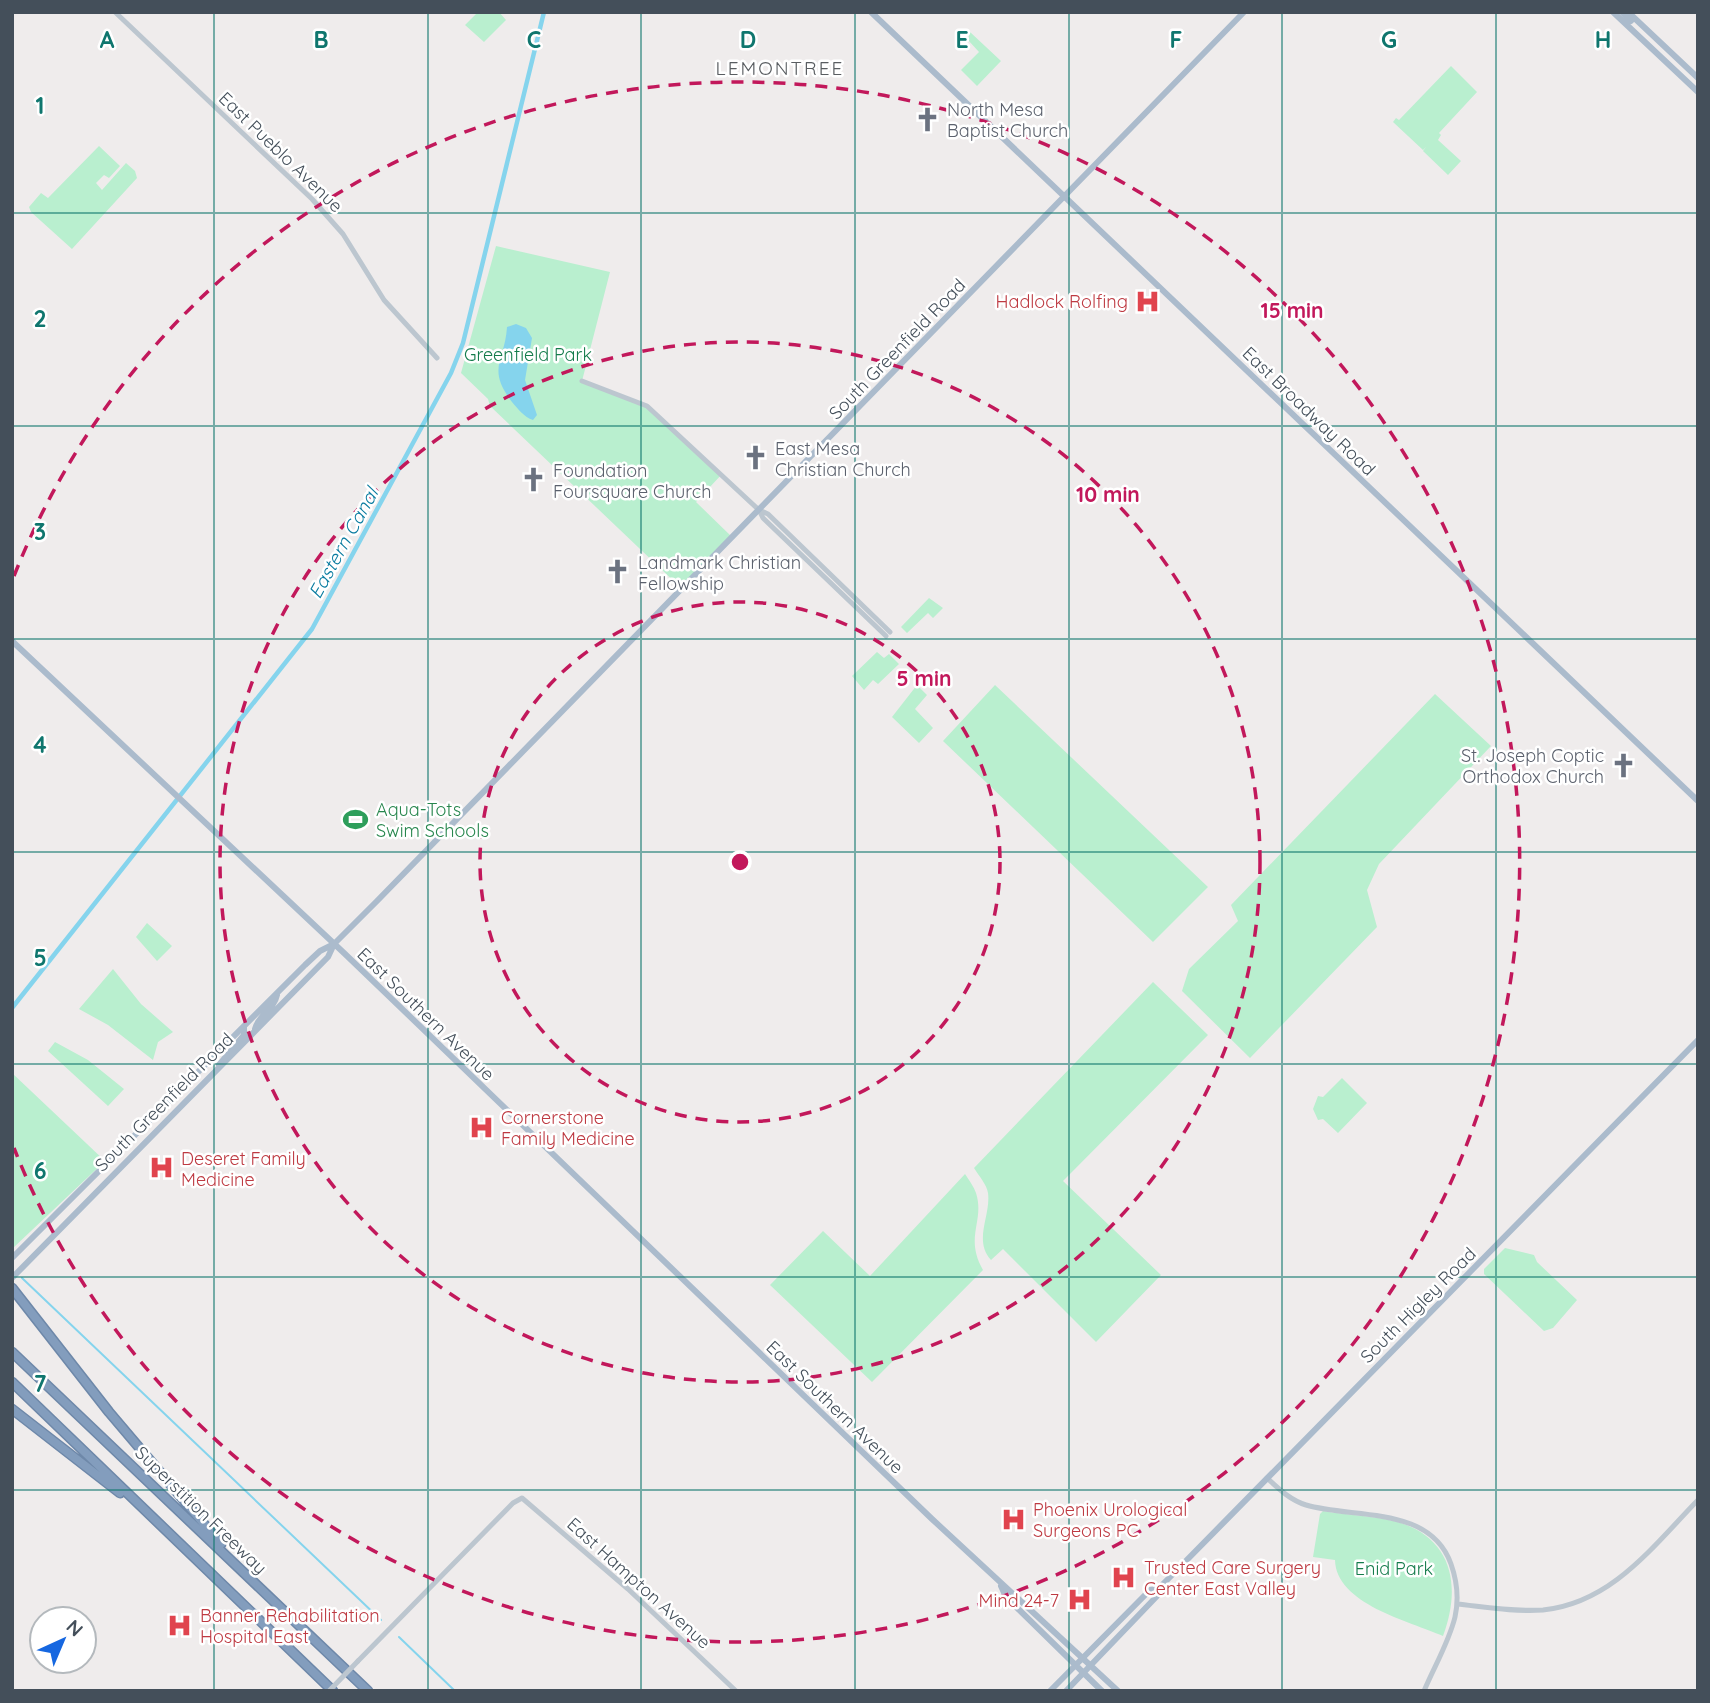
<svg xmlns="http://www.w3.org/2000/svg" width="1710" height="1703" font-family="Quicksand,sans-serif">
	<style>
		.green { fill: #b9efcf }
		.water { fill: #85d4ed }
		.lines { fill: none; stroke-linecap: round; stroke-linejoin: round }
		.stream { stroke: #85d4ed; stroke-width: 2 }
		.canal { stroke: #85d4ed; stroke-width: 4.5 }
		.highway-casing { stroke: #6e88a9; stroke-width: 11 }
		.minor { stroke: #bcc6cf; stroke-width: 5 }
		.major { stroke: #abbbcc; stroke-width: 6 }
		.highway { stroke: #839dbd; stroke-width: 8 }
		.minor-bridge { stroke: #bcc6cf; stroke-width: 5 }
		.grid { fill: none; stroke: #0f766e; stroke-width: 2; stroke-opacity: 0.55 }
		.ring { fill: none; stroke: #c2185b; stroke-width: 3.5; stroke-dasharray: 12 9 }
		.labels { text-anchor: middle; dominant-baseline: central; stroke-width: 5; stroke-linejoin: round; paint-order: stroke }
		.worship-label { font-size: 18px; fill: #5b616d; stroke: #fff; text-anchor: start }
		.street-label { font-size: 18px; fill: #444f5a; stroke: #fff }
		.health-label { font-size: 18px; fill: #be3a42; stroke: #fff; text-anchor: start }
		.park-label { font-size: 18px; fill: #157c4c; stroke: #fff }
		.leisure-label { font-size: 18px; fill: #27864d; stroke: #fff; text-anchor: start }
		.neighbourhood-label { font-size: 19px; letter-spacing: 2px; fill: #595d61; stroke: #fff }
		.water-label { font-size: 19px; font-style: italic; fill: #0a7ca0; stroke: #fff }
		.grid-label { font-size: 23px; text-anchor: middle; font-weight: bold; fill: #0f766e; stroke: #fff; stroke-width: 5; stroke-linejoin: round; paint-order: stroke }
		.centre { fill: #c2185b; stroke: #fff; stroke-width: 3.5 }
		.ring-label { font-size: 21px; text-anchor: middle; font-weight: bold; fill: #c2185b; stroke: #fff; stroke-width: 5; stroke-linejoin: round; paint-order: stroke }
	</style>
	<rect width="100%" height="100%" fill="#efecec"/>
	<path class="green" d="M478,12H499L506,20L484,42L465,25Z
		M970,32L1001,61L977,86L961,70L979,52L968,40Z
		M1451,66L1477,92L1439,133L1441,135L1438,140L1461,161L1448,175L1423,151L1426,147L1423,150L1393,122L1396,118L1399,120Z
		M99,146L120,166L109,178L104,175L96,183L102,190L126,163L135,171L137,178L72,249L31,212L29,207L41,193L48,198Z
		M496,246L610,272L582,381L647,406L722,474L696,502L732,537L682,589L490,406L488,399L461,373Z
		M929,598L943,608L933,618L928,613L907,633L901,627Z
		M877,652L884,658L889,654L899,664L878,684L873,680L864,690L852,676Z
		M917,685L927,695L915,709L933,728L919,743L892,717Z
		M995,685L1208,887L1153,942L943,741Z
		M1435,694L1491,746L1379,864L1367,890L1377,927L1250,1058L1182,991L1189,969L1238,921L1231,905Z
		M147,923L172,946L157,961L136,937Z
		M113,969L141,1004L173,1032L158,1042L153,1060L108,1025L79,1009Z
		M1153,982L1208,1035L1063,1181L1161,1275L1096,1342L1003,1249L991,1260C973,1240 991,1216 988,1193C987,1185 979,1176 974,1168Z
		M55,1042L88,1060L124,1089L108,1106L48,1051Z
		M12,1073L105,1161L12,1249Z
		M1342,1078L1367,1103L1338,1133L1323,1119L1318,1120L1313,1109L1318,1096L1323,1097Z
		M965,1174C969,1180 974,1187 976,1193C985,1221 964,1237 983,1270L872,1382L770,1285L823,1231L870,1276Z
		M1505,1248L1534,1255L1537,1262L1577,1300L1553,1328L1544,1331L1484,1274V1269Z
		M1323,1511C1347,1515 1375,1516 1398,1522C1454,1539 1461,1588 1443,1636C1409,1621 1336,1604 1335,1560L1313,1557L1320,1514Z"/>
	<path class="water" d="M516,324L526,328L532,338L525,380L537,415L533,420C524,417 518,409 512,402C486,368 505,361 507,327Z"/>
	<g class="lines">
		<path class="stream" d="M22,1278L381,1620
			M399,1637L455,1691"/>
		<path class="canal" d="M12,1008L312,629L451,373L463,343L544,12"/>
		<defs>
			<path id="highway" d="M12,1288L109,1412L221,1544
				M12,1352L368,1691
				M12,1382L333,1691
				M12,1409L120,1493"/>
		</defs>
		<use href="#highway" class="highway-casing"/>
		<path class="minor" d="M115,12L312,199L343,234L384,300L437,358
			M582,381L647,406L759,510L768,514L890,632
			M759,510L763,518L886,636
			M1267,1478C1279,1489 1290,1500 1306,1505C1354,1519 1430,1505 1451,1564C1457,1581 1459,1599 1455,1617C1449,1642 1434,1667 1424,1691
			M1457,1604C1485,1607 1515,1612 1543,1610C1612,1603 1653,1546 1698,1500
			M358,1661L513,1503L522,1498L628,1589L736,1691"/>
		<path class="major" d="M871,12L1698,801
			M1613,12L1698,92
			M1622,12L1631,21
			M1628,12L1698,78
			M12,641L344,953L932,1519L1118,1691
			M255,1029C258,1015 274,1010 277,995
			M219,1065L244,1035V1027
			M12,1258L305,965L320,951L334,944L377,901L1244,12
			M12,1278L328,957L334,944
			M1001,1586L1006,1597L1102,1691
			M1050,1691L1150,1590L1158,1589
			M1066,1691L1158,1595V1589L1178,1569L1698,1040"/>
		<use href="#highway" class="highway"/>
		<path class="minor-bridge" d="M329,1691L358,1661"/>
	</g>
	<path class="grid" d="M214,12V1691M428,12V1691M641,12V1691M855,12V1691M1069,12V1691M1282,12V1691M1496,12V1691M12,213H1698M12,426H1698M12,639H1698M12,852H1698M12,1064H1698M12,1277H1698M12,1490H1698"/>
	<g class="ring">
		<circle cx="740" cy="862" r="260"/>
		<circle cx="740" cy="862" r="520"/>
		<path d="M14 576A780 780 0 1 1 14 1148"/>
	</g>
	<defs>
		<symbol id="church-bare" viewBox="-9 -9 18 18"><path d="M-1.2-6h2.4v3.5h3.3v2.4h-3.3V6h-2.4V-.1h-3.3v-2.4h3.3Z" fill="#6b7280" stroke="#fff" stroke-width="2.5" paint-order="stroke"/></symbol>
		<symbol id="hospital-bare" viewBox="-9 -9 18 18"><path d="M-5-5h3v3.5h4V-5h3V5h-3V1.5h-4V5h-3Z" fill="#e0444e" stroke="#fff" stroke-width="2.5" paint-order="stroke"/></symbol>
		<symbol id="stadium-bare" viewBox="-9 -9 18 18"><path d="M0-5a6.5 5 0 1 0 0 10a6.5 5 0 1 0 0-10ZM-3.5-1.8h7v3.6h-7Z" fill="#2e9e5b" stroke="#fff" stroke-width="2.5" paint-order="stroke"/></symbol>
	</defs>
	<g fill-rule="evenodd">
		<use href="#church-bare" x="910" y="102" width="35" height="35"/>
		<use href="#hospital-bare" x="1130" y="284" width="35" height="35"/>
		<use href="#church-bare" x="738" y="440" width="35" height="35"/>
		<use href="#church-bare" x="516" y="462" width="35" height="35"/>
		<use href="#church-bare" x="600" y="554" width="35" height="35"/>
		<use href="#church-bare" x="1606" y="748" width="35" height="35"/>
		<use href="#stadium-bare" x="338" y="802" width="35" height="35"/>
		<use href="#hospital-bare" x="464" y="1110" width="35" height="35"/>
		<use href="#hospital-bare" x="144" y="1150" width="35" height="35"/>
		<use href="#hospital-bare" x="996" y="1502" width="35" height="35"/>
		<use href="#hospital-bare" x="1106" y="1560" width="35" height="35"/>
		<use href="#hospital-bare" x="1062" y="1582" width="35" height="35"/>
		<use href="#hospital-bare" x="162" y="1608" width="35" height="35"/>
	</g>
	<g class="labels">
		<g class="worship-label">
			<text x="947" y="109">North Mesa<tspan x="947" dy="21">Baptist Church</tspan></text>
			<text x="775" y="448">East Mesa<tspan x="775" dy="21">Christian Church</tspan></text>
			<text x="553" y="470">Foundation<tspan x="553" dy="21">Foursquare Church</tspan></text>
			<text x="638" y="562">Landmark Christian<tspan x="638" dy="21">Fellowship</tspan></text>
			<text x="1604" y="755" text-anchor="end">St. Joseph Coptic<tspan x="1604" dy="21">Orthodox Church</tspan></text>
		</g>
		<g class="street-label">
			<text transform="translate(281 152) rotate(44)">East Pueblo Avenue</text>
			<text transform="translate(897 349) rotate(-46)">South Greenfield Road</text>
			<text transform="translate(1309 411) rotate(44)">East Broadway Road</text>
			<text transform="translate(426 1014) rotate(44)">East Southern Avenue</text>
			<text transform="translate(164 1102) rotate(-45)">South Greenfield Road</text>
			<text transform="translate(1418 1305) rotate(-45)">South Higley Road</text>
			<text transform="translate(835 1407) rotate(44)">East Southern Avenue</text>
			<text transform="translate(201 1510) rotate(44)">Superstition Freeway</text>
			<text transform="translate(639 1583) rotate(42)">East Hampton Avenue</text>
		</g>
		<g class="health-label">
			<text x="1128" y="301" text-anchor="end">Hadlock Rolfing</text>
			<text x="501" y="1117">Cornerstone<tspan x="501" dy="21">Family Medicine</tspan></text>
			<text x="181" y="1158">Deseret Family<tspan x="181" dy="21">Medicine</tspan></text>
			<text x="1033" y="1509">Phoenix Urological<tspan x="1033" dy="21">Surgeons PC</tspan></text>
			<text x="1144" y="1567">Trusted Care Surgery<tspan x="1144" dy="21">Center East Valley</tspan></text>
			<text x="1059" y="1600" text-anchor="end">Mind 24-7</text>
			<text x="200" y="1615">Banner Rehabilitation<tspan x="200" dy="21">Hospital East</tspan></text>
		</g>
		<g class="park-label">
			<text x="528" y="354">Greenfield Park</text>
			<text x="1394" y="1568">Enid Park</text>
		</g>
		<g class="leisure-label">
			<text x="376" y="809">Aqua-Tots<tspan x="376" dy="21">Swim Schools</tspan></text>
		</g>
		<g class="neighbourhood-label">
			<text x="780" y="68">LEMONTREE</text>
		</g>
		<g class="water-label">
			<text transform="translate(343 543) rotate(-61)">Eastern Canal</text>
		</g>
	</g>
	<g class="grid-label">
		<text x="107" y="48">A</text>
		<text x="321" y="48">B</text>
		<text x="534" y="48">C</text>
		<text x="748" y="48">D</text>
		<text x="962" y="48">E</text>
		<text x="1176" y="48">F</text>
		<text x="1389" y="48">G</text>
		<text x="1603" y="48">H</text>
		<text x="40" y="114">1</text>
		<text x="40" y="327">2</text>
		<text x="40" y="540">3</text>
		<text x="40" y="753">4</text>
		<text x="40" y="966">5</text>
		<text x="40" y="1179">6</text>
		<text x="40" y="1392">7</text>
	</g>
	<circle cx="740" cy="862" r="10" class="centre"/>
	<g class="ring-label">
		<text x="1292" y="318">15 min</text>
		<text x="1108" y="502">10 min</text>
		<text x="924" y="686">5 min</text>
	</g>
	<rect width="1710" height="1703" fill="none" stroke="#444f5a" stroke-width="28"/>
	<g transform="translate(63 1640) rotate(44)"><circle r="33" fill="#ffffff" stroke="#b4b9bd" stroke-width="2"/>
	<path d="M0-5L12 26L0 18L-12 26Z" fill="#1667e0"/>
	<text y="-10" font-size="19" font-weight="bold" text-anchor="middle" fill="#444f5a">N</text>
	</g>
</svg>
